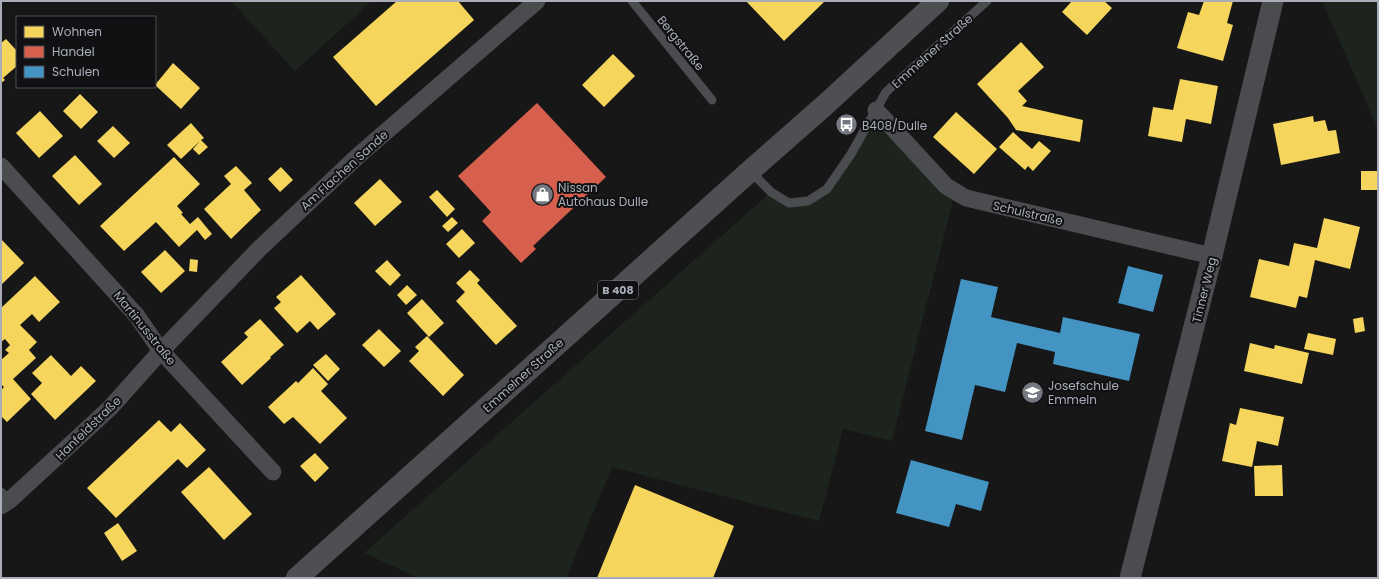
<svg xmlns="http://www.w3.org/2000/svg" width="1379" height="579" font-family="Poppins,sans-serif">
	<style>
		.green { fill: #1d241e }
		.homes { fill: #f6d55c }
		.shops { fill: #d6604d }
		.schools { fill: #4393c3 }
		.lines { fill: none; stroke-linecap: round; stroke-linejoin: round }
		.service { stroke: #4b4c50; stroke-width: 9 }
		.minor { stroke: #4b4c50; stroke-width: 17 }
		.tertiary { stroke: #4b4c50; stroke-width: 21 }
		.primary { stroke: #4d4f52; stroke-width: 22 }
		.labels { text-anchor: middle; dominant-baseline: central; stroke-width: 4; stroke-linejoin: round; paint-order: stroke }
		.shield { fill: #111113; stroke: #7b7e86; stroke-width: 1 }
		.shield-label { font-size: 11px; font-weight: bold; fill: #a8adb8 }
		.street-label { font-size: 12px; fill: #a8adb8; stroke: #111113 }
		.poi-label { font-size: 12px; fill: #a8adb8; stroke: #111113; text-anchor: start }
	</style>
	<rect width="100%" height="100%" fill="#171717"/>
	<path class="green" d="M231,1H372L295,71Z
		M1322,1H1378V130V129Z
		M876,110L955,192L892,441L843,429L819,521L612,467L566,578H419L364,553L771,192L789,203L808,201L827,189Z"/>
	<path class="homes" d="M397,1H458L474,20L376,106L333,57Z
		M746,1H825L784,41Z
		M1072,1H1104L1112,8L1087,35L1062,12Z
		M1204,1H1233L1227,23L1233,25L1223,61L1177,48L1188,12L1199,15Z
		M6,39L17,51V66L3,78L5,80L1,83V43Z
		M1021,42L1044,67L1018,91L1027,101L1022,106L1083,120L1080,142L1016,130L1008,118L977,84Z
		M613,54L635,76L604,107L582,85Z
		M173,63L200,88L181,109L155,85Z
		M1180,79L1218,86L1211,124L1186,119L1182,142L1148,136L1153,107L1173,110Z
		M80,94L98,112L81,129L63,111Z
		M40,111L63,136L39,158L16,133Z
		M956,112L997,149L974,174L933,137Z
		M1313,116L1314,122L1325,120L1328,131L1336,130L1340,153L1281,165L1273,124Z
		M191,123L204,138L201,140L208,147L199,155L193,149L200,141L181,159L167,145Z
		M113,126L130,143L114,158L97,141Z
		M1013,132L1032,149L1039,141L1051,151L1033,171L1028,166L1025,170L999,147Z
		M75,155L102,184L79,205L52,176Z
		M174,157L200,184L177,206L183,213L181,214L190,224L198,217L212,234L205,240L197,230L179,247L156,222L124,251L100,226Z
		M236,166L252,183L244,190L261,210L231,239L204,209L231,184L224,176Z
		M281,167L293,180L280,192L268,179Z
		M1361,171H1378V190H1361Z
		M380,179L402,202L375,226L354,203Z
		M437,190L455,209L447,217L429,197Z
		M452,217L458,223L448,232L442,226Z
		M1324,218L1360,227L1350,269L1315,260L1307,298L1299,296L1296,308L1250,297L1259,259L1289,266L1294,243L1317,248Z
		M462,229L475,243L459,258L446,244Z
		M1,239L24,263L1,285Z
		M165,250L185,271L161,293L141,272Z
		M190,259L198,260L197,272L189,271Z
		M387,260L401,275L390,286L375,271Z
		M470,270L480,280L477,283L517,326L496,345L456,301L465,292L456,283Z
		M301,275L336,314L318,330L310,321L297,333L274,308L281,302L276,297Z
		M35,276L60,302L39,322L32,314L20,325L37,342L29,350L36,358L13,379L31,399L7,422L1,416V390L4,387L1,384V360L9,353L5,350L10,345L5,339L1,342V308Z
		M407,285L417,295L406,305L397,295Z
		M422,299L444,323L429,337L407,313Z
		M1363,317L1365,331L1355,333L1353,319Z
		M260,319L284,345L270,357L271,358L242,385L221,362L248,337L244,333Z
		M379,329L401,351L384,367L362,345Z
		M1308,333L1336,339L1333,355L1304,349Z
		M427,336L464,375L443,396L409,361L419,351L415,347Z
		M1250,343L1274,349L1275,345L1309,353L1302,384L1244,371Z
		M326,354L340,369L328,381L313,365Z
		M51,355L71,376L81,366L96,381L55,420L31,394L42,383L32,373Z
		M313,368L328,384L321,391L347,418L320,444L293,417L284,424L268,407L296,381L298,383Z
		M1240,408L1284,417L1278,446L1257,441L1252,467L1222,461L1230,423L1236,425Z
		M159,420L171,432L180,423L206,450L187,468L178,459L116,518L87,488Z
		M315,453L329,468L315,482L300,466Z
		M1282,465L1283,496H1255L1254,466Z
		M209,467L252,514L224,540L181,492Z
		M635,485L734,526L713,578H597Z
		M118,523L137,551L122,561L104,533Z"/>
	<path class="shops" d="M537,103L606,177L533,246L536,249L521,263L482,221L491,212L458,176Z"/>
	<path class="schools" d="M1128,266L1163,275L1153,312L1118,303Z
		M961,279L998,287L991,317L1060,333L1063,317L1140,334L1129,381L1053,364L1055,352L1017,343L1005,392L975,385L962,440L925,431Z
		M911,460L989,482L981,511L956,504L949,527L896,513Z"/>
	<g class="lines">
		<path class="service" d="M632,1L712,100
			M750,171L771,192L789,203L808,201L827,189L851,154L886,92L987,1
			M1,492L10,500"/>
		<path class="minor" d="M876,110L946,186L966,198L1212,256
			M1,166L137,316L161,351L273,472
			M1,506L10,500L110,408L161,351L259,249L359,155L537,1"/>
		<path class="tertiary" d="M1130,578L1212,256L1273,1"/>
		<path class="primary" d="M297,578L750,171L825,105L938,1"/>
	</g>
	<defs>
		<symbol id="bus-disc" viewBox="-11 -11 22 22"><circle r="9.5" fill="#757880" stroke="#111113"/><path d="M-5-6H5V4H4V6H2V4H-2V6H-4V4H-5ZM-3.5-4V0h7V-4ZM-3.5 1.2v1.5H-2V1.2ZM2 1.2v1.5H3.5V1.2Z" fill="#fff"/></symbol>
		<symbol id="shop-disc" viewBox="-11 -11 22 22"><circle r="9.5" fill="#757880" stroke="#111113"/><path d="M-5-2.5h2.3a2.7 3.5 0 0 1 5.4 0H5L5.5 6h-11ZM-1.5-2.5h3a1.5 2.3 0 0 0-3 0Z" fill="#fff"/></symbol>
		<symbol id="school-disc" viewBox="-11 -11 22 22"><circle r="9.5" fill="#757880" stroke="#111113"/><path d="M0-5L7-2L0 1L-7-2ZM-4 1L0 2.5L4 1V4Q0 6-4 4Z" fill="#fff"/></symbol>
	</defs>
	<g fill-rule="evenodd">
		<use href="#bus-disc" x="834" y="112" width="25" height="25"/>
		<use href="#shop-disc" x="530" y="182" width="25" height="25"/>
		<use href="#school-disc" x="1020" y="380" width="25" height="25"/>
	</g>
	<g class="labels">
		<rect class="shield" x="598" y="281" width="40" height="18" rx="3"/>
		<g class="shield-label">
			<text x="618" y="290">B 408</text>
		</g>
		<g class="street-label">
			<text transform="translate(681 43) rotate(51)">Bergstraße</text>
			<text transform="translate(932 51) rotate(-42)">Emmelner Straße</text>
			<text transform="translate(344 170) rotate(-42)">Am Flachen Sande</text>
			<text transform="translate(1028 213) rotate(13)">Schulstraße</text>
			<text transform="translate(1204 290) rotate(-76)">Tinner Weg</text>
			<text transform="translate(145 328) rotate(51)">Martinusstraße</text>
			<text transform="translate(523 375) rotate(-42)">Emmelner Straße</text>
			<text transform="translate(88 428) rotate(-44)">Hanfeldstraße</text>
		</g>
		<g class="poi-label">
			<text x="862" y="125">B408/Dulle</text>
			<text x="558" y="187">Nissan<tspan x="558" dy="14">Autohaus Dulle</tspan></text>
			<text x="1048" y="385">Josefschule<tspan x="1048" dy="14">Emmeln</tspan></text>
		</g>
	</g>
	<rect width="1379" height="579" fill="none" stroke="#a8adb8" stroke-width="4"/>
	<rect x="16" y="16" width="140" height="72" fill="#111113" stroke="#4d4f55"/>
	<rect x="24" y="26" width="20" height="12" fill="#f6d55c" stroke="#4d4f55"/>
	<text x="52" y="36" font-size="12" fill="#a8adb8">Wohnen</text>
	<rect x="24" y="46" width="20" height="12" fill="#d6604d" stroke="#4d4f55"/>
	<text x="52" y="56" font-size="12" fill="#a8adb8">Handel</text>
	<rect x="24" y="66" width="20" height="12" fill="#4393c3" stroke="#4d4f55"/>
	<text x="52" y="76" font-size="12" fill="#a8adb8">Schulen</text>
</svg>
